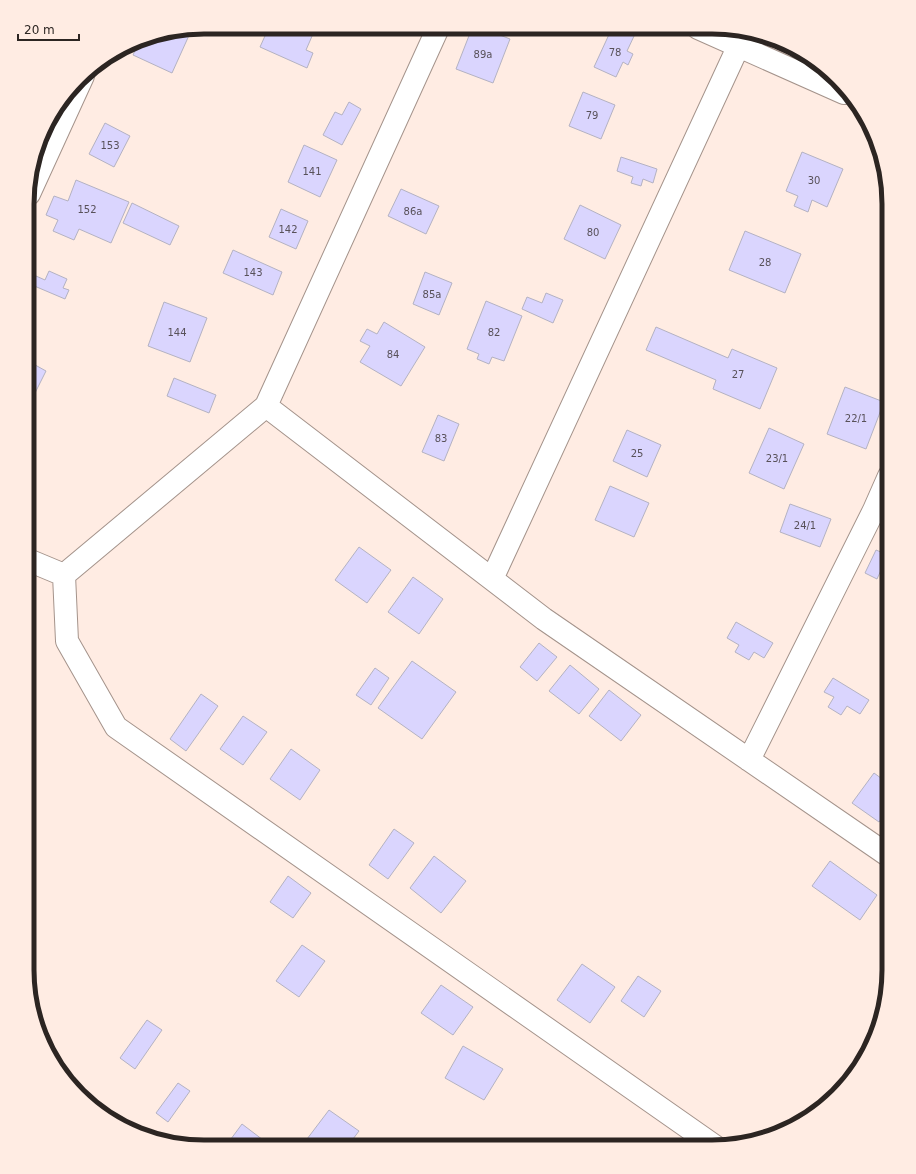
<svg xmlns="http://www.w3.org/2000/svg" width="916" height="1174" font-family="'DejaVu Sans',sans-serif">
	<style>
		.building { fill: #dad5fe; stroke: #b4b2c2 }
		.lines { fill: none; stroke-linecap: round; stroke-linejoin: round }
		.minor-casing { stroke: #a4938b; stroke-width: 24 }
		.minor { stroke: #fff; stroke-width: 22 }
		.labels { text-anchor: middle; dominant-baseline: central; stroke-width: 3; stroke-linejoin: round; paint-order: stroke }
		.number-label { font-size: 10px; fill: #585159 }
		.rim { fill: none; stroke: #2c2522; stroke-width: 5 }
	</style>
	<rect width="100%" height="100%" fill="#ffece3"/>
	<path class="building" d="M269,27H316L306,50L313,53L307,68L260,47Z
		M472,28H482L510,39L493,83L456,69Z
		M612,28H622L635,34L627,51L633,54L628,65L623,62L616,77L594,67Z
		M187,30L191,31L172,73L133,55L140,40L147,36Z
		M583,92L615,105L601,139L569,126Z
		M349,102L361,109L342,145L323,135L335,112L342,115Z
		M105,123L130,136L114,167L89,154Z
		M304,145L337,160L320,197L288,182Z
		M802,152L843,169L827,207L812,200L808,212L794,206L798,196L786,191Z
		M621,157L657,169L653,183L643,179L641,186L631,183L633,177L617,171Z
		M76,180L129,202L111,243L79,229L74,240L53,231L58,220L46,215L54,196L68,201Z
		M401,189L439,206L426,234L388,216Z
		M132,203L179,226L170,245L123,223Z
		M580,205L621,225L605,259L564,239Z
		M281,209L308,221L296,249L269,237Z
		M745,231L801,254L785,293L729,270Z
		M233,250L282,272L273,295L223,273Z
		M49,271L67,279L63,288L69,290L65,299L32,285L36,276L45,280Z
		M425,272L452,283L439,315L413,304Z
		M546,293L563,300L553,323L522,309L527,297L542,303Z
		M486,301L522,316L504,361L492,357L489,364L477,359L479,354L467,349Z
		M164,302L207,318L190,362L148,346Z
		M889,307V331L881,327Z
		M384,322L425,347L401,386L360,362L370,346L360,341L367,329L377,334Z
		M656,327L728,358L732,349L777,368L760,409L713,389L716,380L646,350Z
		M28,361L46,371L28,407Z
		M174,378L216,395L209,413L167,396Z
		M845,387L884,402L866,449L827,434Z
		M438,415L459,424L444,461L422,452Z
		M769,428L804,444L784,489L749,473Z
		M627,430L661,445L647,477L613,461Z
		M610,486L649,503L634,537L595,520Z
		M790,504L831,519L820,547L780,532Z
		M359,547L391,570L367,603L335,580Z
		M876,550L888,555L877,579L865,573Z
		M413,577L443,599L419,634L388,612Z
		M736,622L773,643L764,658L754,652L749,660L735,652L739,645L727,638Z
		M539,643L557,657L537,681L520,667Z
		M412,661L456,692L422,739L378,708Z
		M570,665L599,689L579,714L549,691Z
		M375,668L389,678L371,705L356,695Z
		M833,678L869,700L860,714L847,706L841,715L828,707L834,697L824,692Z
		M609,690L641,715L621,741L589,716Z
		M201,694L218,706L186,751L170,739Z
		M243,716L267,732L243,765L220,749Z
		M291,749L320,770L300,800L270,779Z
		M874,773L889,784V809L879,822L852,803Z
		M394,829L414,843L388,879L369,865Z
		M434,856L466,881L441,913L410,888Z
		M830,861L877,895L860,920L812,886Z
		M288,876L311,893L293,918L270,902Z
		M302,945L325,961L299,997L276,981Z
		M582,964L615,987L590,1023L557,1000Z
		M638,976L661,991L644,1017L621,1001Z
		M441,985L473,1007L453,1035L421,1013Z
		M147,1020L162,1030L135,1069L120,1058Z
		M463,1046L503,1069L484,1100L445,1078Z
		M178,1083L190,1091L168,1122L156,1113Z
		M329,1110L359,1131L347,1147H317L307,1139Z
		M242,1124L267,1143L264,1147H225Z"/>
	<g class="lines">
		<defs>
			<path id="minor" d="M698,28L844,93
				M29,194L83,76
				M266,406L544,619L889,856
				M28,560L64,575L266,406L438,28
				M64,575L67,641L116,727L716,1147
				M492,579L745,32
				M749,760L874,510L889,476"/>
		</defs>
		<use href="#minor" class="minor-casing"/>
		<use href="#minor" class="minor"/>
	</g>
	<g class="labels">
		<g class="number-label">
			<text x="615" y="52">78</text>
			<text x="483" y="54">89а</text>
			<text x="592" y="115">79</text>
			<text x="110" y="145">153</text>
			<text x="312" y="171">141</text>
			<text x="814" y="180">30</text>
			<text x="87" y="209">152</text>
			<text x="413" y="211">86а</text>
			<text x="288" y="229">142</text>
			<text x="593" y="232">80</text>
			<text x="765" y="262">28</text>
			<text x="253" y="272">143</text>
			<text x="432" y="294">85а</text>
			<text x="177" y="332">144</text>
			<text x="494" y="332">82</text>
			<text x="393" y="354">84</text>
			<text x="738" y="374">27</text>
			<text x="856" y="418">22/1</text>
			<text x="441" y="438">83</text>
			<text x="637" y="453">25</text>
			<text x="777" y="458">23/1</text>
			<text x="805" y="525">24/1</text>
		</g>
	</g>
	<path d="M0 0H916V1174H0ZM204 34H712A170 170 0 0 1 882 204V970A170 170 0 0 1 712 1140H204A170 170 0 0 1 34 970V204A170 170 0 0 1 204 34Z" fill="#ffece3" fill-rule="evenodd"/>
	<path class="rim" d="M204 34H712A170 170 0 0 1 882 204V970A170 170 0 0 1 712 1140H204A170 170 0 0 1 34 970V204A170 170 0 0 1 204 34Z"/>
	<path d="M18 34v6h61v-6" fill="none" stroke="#2c2522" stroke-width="2"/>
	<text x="24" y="34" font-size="12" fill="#2c2522" stroke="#ffece3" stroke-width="3" paint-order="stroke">20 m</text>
</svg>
